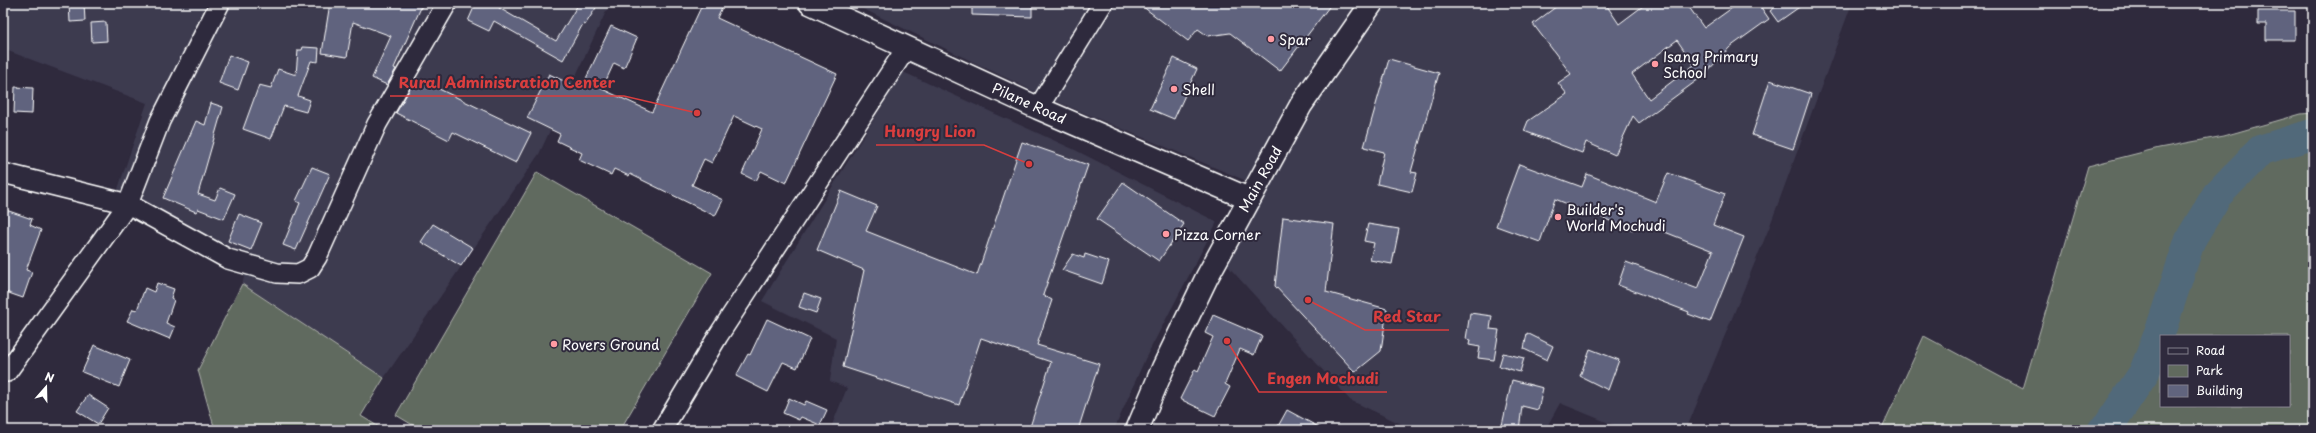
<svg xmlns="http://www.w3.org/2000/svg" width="2316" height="433" font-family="'Playpen Sans',sans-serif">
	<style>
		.built { fill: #3e3b50 }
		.green { fill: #616a5e; stroke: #b0b4ae; fill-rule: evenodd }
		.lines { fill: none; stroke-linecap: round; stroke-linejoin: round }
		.river { stroke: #51697a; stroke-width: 31 }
		.building { fill: #61647e; stroke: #fff; fill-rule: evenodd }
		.street-casing { stroke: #fff; stroke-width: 22 }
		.secondary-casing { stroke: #fff; stroke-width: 25 }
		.street { stroke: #2f2a3d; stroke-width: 19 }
		.secondary { stroke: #2f2a3d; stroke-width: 22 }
		.poi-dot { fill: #ff9aa2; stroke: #2f2a3d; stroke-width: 1.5 }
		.labels { text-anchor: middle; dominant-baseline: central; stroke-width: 4; stroke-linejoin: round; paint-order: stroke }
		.poi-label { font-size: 14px; fill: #fff; stroke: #2f2a3d; text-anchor: start }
		.street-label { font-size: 14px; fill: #fff; stroke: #2f2a3d }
		.leader { fill: none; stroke: #da3e3e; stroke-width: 1.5 }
		.callout-dot { fill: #da3e3e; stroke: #2f2a3d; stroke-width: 1.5 }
		.callout-label { font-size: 15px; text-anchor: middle; font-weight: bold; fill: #da3e3e; stroke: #2f2a3d; stroke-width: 4; stroke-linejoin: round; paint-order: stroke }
	</style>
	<rect width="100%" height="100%" fill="#2f2a3d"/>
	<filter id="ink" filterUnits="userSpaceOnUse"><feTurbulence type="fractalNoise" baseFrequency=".025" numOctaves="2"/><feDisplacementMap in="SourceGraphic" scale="8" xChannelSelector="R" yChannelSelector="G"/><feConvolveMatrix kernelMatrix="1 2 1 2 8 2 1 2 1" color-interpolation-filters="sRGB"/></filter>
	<g filter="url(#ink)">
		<path class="built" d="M3,3H610L539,154L384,378L242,284L250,257L117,192L147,103L3,49Z
			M851,3H1852L1769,228L1686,430H1626L1560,403L1545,430H1414L1350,400L1226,264L1266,189L1046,97Z
			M903,72L1075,150L1217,222L1145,359L1114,430H830L847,388L830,381L836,338L762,301Z"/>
		<path class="green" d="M2313,113V430H1881L1924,336L2023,389L2088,166L2159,148L2224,136L2301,114ZM2161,336H2289V406H2161Z
			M537,172L712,273L620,430H421L396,415Z
			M242,284L384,378L361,416L384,430H215L198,370Z"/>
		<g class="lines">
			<path class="river" d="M2103,430L2107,428L2144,373L2160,332L2190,240L2217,195L2261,150L2313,134"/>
		</g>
		<path class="building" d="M69,3H84L85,21L70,22Z
			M330,3H423L394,68L396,69L387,85L372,78L391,36L353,22L347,57L322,53Z
			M476,3H502L499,8L556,41L579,3H599L585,25L583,24L563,60L494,21L489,31L468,21Z
			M703,3H724L717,18L837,74L786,183L761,171L756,181L742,174L762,129L734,116L712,163L704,159L692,185L723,200L715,216L630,174L629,176L614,169L611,175L579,160L582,153L557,141L560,134L527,118L549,74L581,89L611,26L637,38L624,68L614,63L602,89L652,112Z
			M972,3H1032V17L972,15Z
			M1138,3H1332L1280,71L1230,33L1208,36L1198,29L1188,41Z
			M1561,3H1605L1619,24L1647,3H1686L1704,28L1739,3H1758L1769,19L1730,47L1703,76L1639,123L1633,116L1615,155L1586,142L1582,153L1524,131L1528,121L1567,94L1558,83L1571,74L1533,24ZM1677,40L1694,65L1649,99L1632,74Z
			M1781,3H1805L1778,22L1770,11Z
			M2258,11H2295V40H2266V24H2258Z
			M106,22L107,41L92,42L91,23Z
			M303,47L319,48L318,62L311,61L298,96L310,100L306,112L284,106L271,139L243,129L259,85L271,88L278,69L296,75L298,50H302Z
			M229,55L248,62L238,90L219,83Z
			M1174,58L1197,69L1174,119L1150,109Z
			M1389,59L1439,73L1411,172L1417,173L1412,192L1377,184L1384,152L1364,147Z
			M416,78L531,133L516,163L453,132L449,140L396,113Z
			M1770,80L1811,94L1793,149L1752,135Z
			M15,87L33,88L32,114L14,113Z
			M211,103L223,107L198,194L215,200L220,188L235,194L224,219L198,209L196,212L163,198L196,121L205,125Z
			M1022,142L1088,165L1043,295L1052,300L1037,345L1099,364L1078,430H1029L1051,362L981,338L959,405L843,367L864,270L817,250L841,191L877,206L866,231L977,275Z
			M1519,164L1582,187L1587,174L1656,202L1668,173L1725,194L1713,225L1744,237L1710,322L1688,314L1689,312L1618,285L1626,262L1698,289L1713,251L1637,221L1633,230L1555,199L1540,242L1496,226Z
			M312,167L330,174L296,250L283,245L300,203L296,201Z
			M1123,182L1184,224L1159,261L1097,219Z
			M3,209L32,219L30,225L41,230L26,270L32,272L23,298L3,291Z
			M239,214L262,223L251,250L228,241Z
			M1283,217L1334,224L1326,292L1387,309L1381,351L1355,372L1275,286Z
			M433,224L473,248L461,266L421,242Z
			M1368,224L1399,229L1392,264L1370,260L1374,243L1364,241Z
			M1073,254L1084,258L1085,254L1109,262L1102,284L1062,270Z
			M157,283L174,289L171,298L174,300L166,323L175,327L170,339L127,321L133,309L137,310L145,288L154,292Z
			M804,293L821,299L816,313L799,307Z
			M1470,313L1492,316L1490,329L1499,330L1494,360L1478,358L1480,347L1469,345L1470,340L1466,339Z
			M1213,315L1262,336L1254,355L1240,349L1225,384L1230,387L1215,416L1180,399L1195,369L1198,371L1213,337L1205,333Z
			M767,319L810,339L797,368L783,362L768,392L736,376L748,354L750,355Z
			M1527,333L1553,346L1547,360L1524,349Z
			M94,345L130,360L119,387L82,372Z
			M1590,349L1619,360L1608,390L1580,376Z
			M1503,353L1524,358L1520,372L1499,366Z
			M1512,380L1543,388L1538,410L1522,406L1519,430H1501Z
			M88,395L108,408L98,424L77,411Z
			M789,398L804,405L806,401L827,410L820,425L801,417L799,420L783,413Z
			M1287,410L1324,430H1276Z"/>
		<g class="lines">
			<defs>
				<path id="street" d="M220,3L160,121L128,204L228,259L277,273L298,274L310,268L317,257L377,124L447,3
					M1038,108L1103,3
					M3,173L128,204L7,372L3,369
					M662,430L718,336L907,47"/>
				<path id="secondary" d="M810,3L1038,108L1249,199
					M1137,430L1163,368L1207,277L1301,105L1372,3"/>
			</defs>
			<use href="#street" class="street-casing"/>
			<use href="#secondary" class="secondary-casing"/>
			<use href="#street" class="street"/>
			<use href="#secondary" class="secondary"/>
		</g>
	</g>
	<g class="poi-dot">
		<circle cx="1271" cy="39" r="4"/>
		<circle cx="1655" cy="64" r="4"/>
		<circle cx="1174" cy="89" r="4"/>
		<circle cx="1558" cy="217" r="4"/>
		<circle cx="1166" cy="234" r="4"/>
		<circle cx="554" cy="344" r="4"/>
	</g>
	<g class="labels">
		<g class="poi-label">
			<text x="1279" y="39">Spar</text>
			<text x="1663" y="56">Isang Primary<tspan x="1663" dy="16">School</tspan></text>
			<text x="1182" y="89">Shell</text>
			<text x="1566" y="209">Builder's<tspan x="1566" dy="16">World Mochudi</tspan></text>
			<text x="1174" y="234">Pizza Corner</text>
			<text x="562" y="344">Rovers Ground</text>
		</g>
		<g class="street-label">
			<text transform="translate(1029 103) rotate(24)">Pilane Road</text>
			<text transform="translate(1260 179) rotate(-61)">Main Road</text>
		</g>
	</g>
	<path class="leader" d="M697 113L624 96H390M1029 164L984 145H876M1308 300L1365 330H1449M1227 341L1259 392H1387"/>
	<g class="callout-dot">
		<circle cx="697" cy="113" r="4"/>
		<circle cx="1029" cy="164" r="4"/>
		<circle cx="1308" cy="300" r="4"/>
		<circle cx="1227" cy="341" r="4"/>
	</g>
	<g class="callout-label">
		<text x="507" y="88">Rural Administration Center</text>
		<text x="930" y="137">Hungry Lion</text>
		<text x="1407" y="322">Red Star</text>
		<text x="1323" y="384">Engen Mochudi</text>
	</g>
	<rect width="2316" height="433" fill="none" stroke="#2f2a3d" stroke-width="16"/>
	<rect x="8" y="8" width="2300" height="417" fill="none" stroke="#fff" stroke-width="1.5" filter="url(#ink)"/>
	<rect x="2160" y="335" width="130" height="72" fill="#2f2a3d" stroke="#827f8b"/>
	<rect x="2168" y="348" width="20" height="6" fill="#2f2a3d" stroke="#827f8b"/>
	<text x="2196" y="355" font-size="12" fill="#ffffff">Road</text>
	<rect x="2168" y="365" width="20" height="12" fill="#616a5e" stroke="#827f8b"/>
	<text x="2196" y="375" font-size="12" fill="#ffffff">Park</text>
	<rect x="2168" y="385" width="20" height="12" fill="#61647e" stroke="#827f8b"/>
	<text x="2196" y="395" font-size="12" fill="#ffffff">Building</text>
	<g transform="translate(46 387) rotate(20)" stroke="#2f2a3d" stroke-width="3" paint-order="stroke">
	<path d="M0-3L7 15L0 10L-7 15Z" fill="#ffffff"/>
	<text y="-6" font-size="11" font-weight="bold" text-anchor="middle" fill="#ffffff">N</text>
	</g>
</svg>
